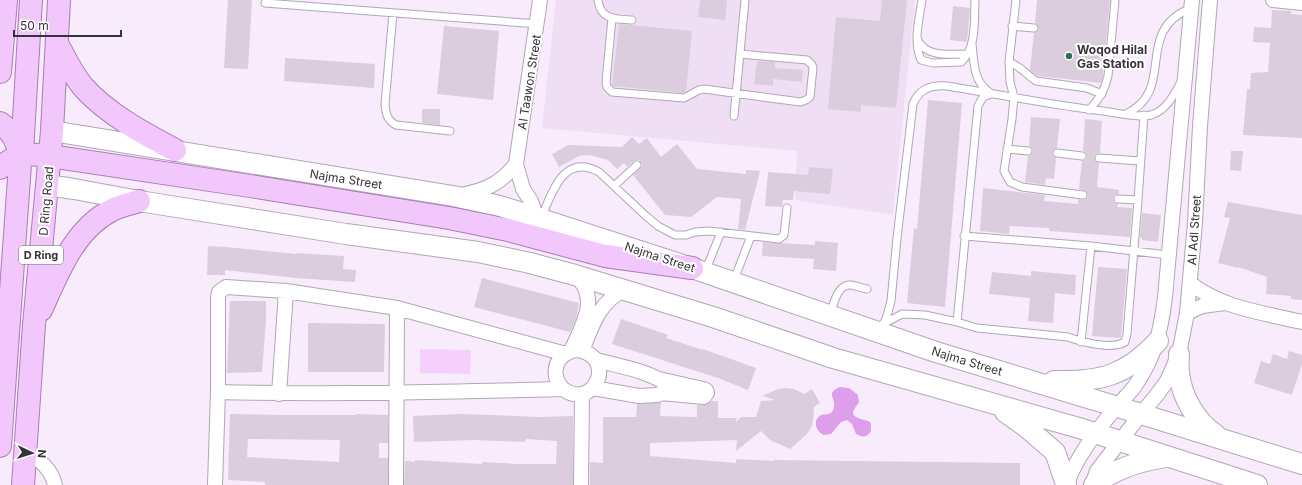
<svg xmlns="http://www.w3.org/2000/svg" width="1302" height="485" font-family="Inter,sans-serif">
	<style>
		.built { fill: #f0def4 }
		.green { fill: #f5d0fd }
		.water { fill: #dd9eec }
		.building { fill: #dbcdde; fill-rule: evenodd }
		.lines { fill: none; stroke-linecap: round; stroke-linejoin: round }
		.service-casing { stroke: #b2a6b5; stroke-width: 9 }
		.minor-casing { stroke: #b2a6b5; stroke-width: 16 }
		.secondary-casing { stroke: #b2a6b5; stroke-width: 22 }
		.primary-casing { stroke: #ab7bb6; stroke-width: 24 }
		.service { stroke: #fff; stroke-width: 7 }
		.minor { stroke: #fff; stroke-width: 14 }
		.secondary { stroke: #fff; stroke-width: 20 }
		.primary { stroke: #f2c7fc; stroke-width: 22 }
		.poi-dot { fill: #306e5a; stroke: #fff; stroke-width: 1.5 }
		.labels { text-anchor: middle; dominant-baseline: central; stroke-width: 4; stroke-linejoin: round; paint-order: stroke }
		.shield { fill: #fff; stroke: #737074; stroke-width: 1 }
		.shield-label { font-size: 11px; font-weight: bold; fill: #373239 }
		.poi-label { font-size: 12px; font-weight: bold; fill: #373239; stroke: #fff; text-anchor: start }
		.street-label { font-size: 12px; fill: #373239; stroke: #fff }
	</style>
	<rect width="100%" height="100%" fill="#f8ebfb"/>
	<path class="built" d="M556,0H915L893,215L795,200L797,151L542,128Z"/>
	<path class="green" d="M420,349L471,350L470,374L420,373Z"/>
	<path class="water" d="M840,387L849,388L858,395L859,402C858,404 856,406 855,408C847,420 867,418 871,423V431C868,437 863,438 856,434L852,424L847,420L841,422L831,434L824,435C816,432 812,420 821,415C824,414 828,415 831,413C832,412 834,409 834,407C836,398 825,393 840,387Z"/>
	<path class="building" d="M228,0H252L248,69L224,68Z
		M700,0H727L725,20L698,17Z
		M882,0H907L896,108L861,105V112L828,109L836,17L880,21Z
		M1037,0H1110L1103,75L1101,83L1038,76L1030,70L1034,33L1038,31L1039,29L1038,26L1035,23Z
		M953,6L970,8L967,42L950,40Z
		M1272,10L1291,11V14L1302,15V138L1243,135L1247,89H1250L1251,73L1268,72L1270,43L1253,42L1254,27L1271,28Z
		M619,24L692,31L686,91L683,93L613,86L612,85Z
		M444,26L499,31L493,100L437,94Z
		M285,58L375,64L374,88L284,81Z
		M757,61L775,62V68L803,70L802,82L773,79V86L754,84Z
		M928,100L962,103L945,307L907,303L914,228L917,229Z
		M422,109H440V125L422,123Z
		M1031,117L1060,119L1057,148L1053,150L1052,153L1054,157L1056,158L1054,179L1046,178L1045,185L1025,182L1028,156L1032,154L1033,151L1031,147L1029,146Z
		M1085,119L1102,121L1100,153L1096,154L1094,157L1095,160L1099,163L1097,187L1119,190V194L1115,195L1113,198L1114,202L1118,204L1117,207L1132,208L1130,237L1049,231V228L1010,226L1009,234L980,231L983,188L1045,195L1044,201L1078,204V199L1083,200L1087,198L1088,195L1086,191L1079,189L1082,161L1086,159L1087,156L1085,152L1083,151Z
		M632,137L639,144L647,138L661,157L677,144L697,169L746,174V170L760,171L745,230L738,229L741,199L717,197L691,217L665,215L633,175L642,167V164L639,160L634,161L627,167L624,163L617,169L608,160L590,155L579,156L559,167L552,154L568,145L622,147Z
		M1231,151H1243L1241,171L1230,170Z
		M809,167L833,169L830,194L794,191L793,200H783L782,207L765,206L768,172L808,175Z
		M1228,202L1302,215V300L1291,299V296L1266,294L1267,277L1238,267V268L1218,263L1230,218L1224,217Z
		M1142,213L1161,215L1158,242L1142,240V238L1140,237Z
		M815,241L838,243L836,271L813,269L814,259L762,256L763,242L815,245Z
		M208,246L226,247L296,254V253L344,256L343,269L356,270L355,282L295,278L225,270V275H207Z
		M1098,267L1127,269L1121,338L1092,336Z
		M1031,271L1076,275L1075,295L1055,293L1053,323L1028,321L1030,298L989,294L992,272L1031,276Z
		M482,278L579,303L576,319L570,332L474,307Z
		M230,301H266V320L262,372L227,373Z
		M621,319L668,335L666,338L703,350V349L756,368L748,390L718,378L612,344Z
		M308,323L385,324L384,372H308Z
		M1289,351L1302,355V364L1292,395L1254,383L1261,361L1270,364L1273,354L1287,359Z
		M786,388L794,389L804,394L812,389L820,403L814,407L813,421L811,428L806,435L790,449L770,440L761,431L736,451L737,440L650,443V456L736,463V459L774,461V460L1020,463V485H590V462L603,463V417H636L637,404L661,402L660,416L697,417V405H707L712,401H718V418H737L735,423L741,417H756L761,401L775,400L762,396L778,389Z
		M230,414L292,415H356L357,414L388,415V443H379V458H388V485H265V482L228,480ZM248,439L340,440L339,462L247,457Z
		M463,414L539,417L573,416V485H404L405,461L415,462V460L482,464V462L517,464H556L557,441L526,439L525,442L474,440L414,442L413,416Z"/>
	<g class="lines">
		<defs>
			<path id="service" d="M598,0C600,20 616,19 632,20
				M922,0C919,20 913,41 921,60L933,63L961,62C977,48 974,20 975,0
				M1016,0L1009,62L1010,82L1014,97L1012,119L1004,171L1010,182L1022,187L1083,195
				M265,3L538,24
				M393,13L385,104C386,114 387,120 396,125L450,131
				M612,18L606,82L607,87L612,92L684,98L699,90L704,89L800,102L806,100L810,97L813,68L812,65L807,60L740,54
				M1012,26L1034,28
				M917,38C918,41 920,44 922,46C932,57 954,54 968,54
				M972,44C974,61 973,81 989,92
				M1009,62C1020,66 1026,74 1036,81L1087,88L1102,94
				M1089,110C1099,100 1105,90 1108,76L1115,0
				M1126,114C1178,89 1132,32 1191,8
				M734,116L745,0
				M1007,149L1028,151
				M1057,153L1082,156
				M1099,158L1140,161
				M614,186L637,165
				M1118,199L1138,200L1144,115
				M541,218C552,194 563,152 599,172L646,216L658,226L675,235H686L695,232L709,231L779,239L784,235L787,208
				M964,236L1091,246L1168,255
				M705,272L721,232
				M734,280L751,236
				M830,314C834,304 837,284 851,285C856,286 862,288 867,289
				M957,322L977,328L1068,337C1082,342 1111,350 1125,342L1127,334L1138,200
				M885,323L902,314L925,315L957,322L978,106L983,97L991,94
				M876,327L883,324L886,319L891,301L897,238L913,104C919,89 930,85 947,86C998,94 1050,105 1103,111C1118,113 1136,118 1151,115C1166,111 1174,95 1181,82
				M1081,342L1091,246"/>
			<path id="minor" d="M1273,0L1302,3
				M461,195C486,190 500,184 516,164
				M536,217L531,201L523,189L516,164L540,0
				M1190,283C1221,308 1264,313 1302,322
				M1187,313L1202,306L1225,303
				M571,351C582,325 601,298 575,275
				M582,351C592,326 599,301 625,290
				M659,379L703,389L706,390L707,393L704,397L661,393
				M593,388L639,396L657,395L666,392L668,390V385C650,371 618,366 596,360
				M218,392C333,395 448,392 563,389C592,410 615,364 585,352C579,349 573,350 567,353C553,361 552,378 563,389
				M279,394L286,291
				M26,450C39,460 51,468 55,485
				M215,485L218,392V297L219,292L226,287L286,291L397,308L566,354
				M396,485L397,308
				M581,485L582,394
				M1066,485C1077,457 1094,434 1113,411C1120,402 1129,394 1135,386C1155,357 1161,330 1165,297L1192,0
				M1092,485L1097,471L1141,414L1156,396L1167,381L1179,354L1187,313L1195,223L1200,126L1210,0"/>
			<path id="secondary" d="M52,131L453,196L500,206L541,219L692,268L936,352L1141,414L1302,464
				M47,185L74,189L139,201L346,234L478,252L530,263L575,275L713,317L833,358L1079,428L1257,485
				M1179,354C1179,360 1178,366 1179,372C1181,396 1196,422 1216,435
				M1054,381C1100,382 1126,376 1158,341
				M1005,412L1026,427L1055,452L1066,484
				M1094,485C1115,468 1140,461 1166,457"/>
			<path id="primary" d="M57,43C65,59 73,75 84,88C109,115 143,133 175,150
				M0,72L6,0
				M0,123C14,132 20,148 20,164L0,446
				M22,153L31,0
				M0,168C17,153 28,153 50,156L250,186L449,218L508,230L605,256L692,268
				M41,310C58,273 74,229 112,210C120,206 130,204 139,201
				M23,485L34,325L52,131L59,0"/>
		</defs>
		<use href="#service" class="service-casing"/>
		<use href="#minor" class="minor-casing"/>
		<use href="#secondary" class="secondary-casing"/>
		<use href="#primary" class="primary-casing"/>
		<use href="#service" class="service"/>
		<use href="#minor" class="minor"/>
		<use href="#secondary" class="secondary"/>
		<use href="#primary" class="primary"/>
	</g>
	<circle class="poi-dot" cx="1069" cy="56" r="4"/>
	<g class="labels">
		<rect class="shield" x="19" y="246" width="44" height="18" rx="3"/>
		<g class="shield-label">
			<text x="41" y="255">D Ring</text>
		</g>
		<g class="poi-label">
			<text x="1077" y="49">Woqod Hilal<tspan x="1077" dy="14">Gas Station</tspan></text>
		</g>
		<g class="street-label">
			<text transform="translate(529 82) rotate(-81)">Al Taawon Street</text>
			<text transform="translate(346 179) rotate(9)">Najma Street</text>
			<text transform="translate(46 201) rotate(-85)">D Ring Road</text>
			<text transform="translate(1194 230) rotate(-86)">Al Adl Street</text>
			<text transform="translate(660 257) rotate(18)">Najma Street</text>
			<text transform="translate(967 361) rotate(17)">Najma Street</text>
		</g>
	</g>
	<g transform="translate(32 453) rotate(94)" stroke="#ffffff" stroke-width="3" paint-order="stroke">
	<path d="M0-3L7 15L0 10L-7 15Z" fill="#373239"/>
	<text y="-6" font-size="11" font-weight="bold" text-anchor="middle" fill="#373239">N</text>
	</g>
	<path d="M14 30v6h107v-6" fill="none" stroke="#373239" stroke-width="2"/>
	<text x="20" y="30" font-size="12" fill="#373239" stroke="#ffffff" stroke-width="3" paint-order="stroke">50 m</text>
</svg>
